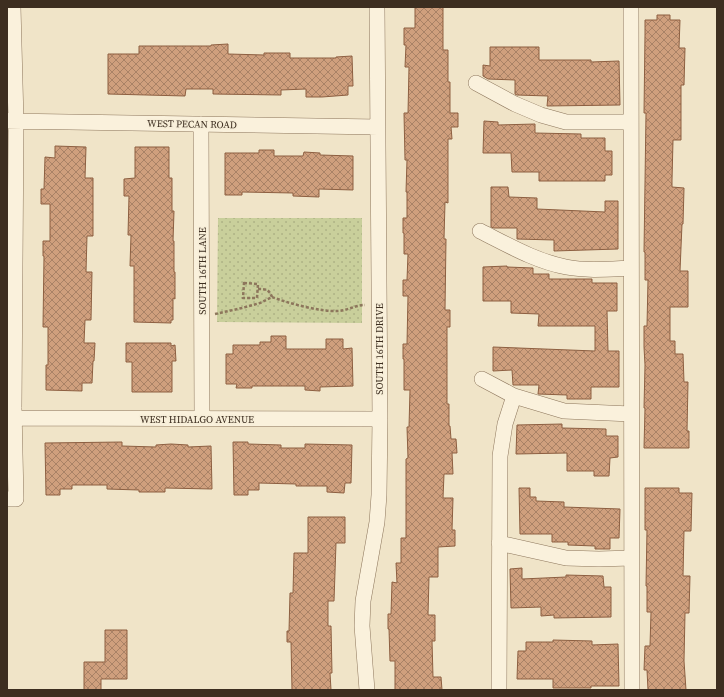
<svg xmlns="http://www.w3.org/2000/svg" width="724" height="697" font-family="'Source Serif 4',serif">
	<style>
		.green { fill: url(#green-dots) }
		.building { fill: url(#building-cross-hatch); stroke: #8d5f41 }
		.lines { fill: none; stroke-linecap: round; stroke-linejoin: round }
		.minor-casing { stroke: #8d765c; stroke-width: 16 }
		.path { stroke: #8d765c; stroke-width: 2.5; stroke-dasharray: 3 2; stroke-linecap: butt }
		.minor { stroke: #faf1dc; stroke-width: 15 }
		.labels { text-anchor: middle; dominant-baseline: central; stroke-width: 3; stroke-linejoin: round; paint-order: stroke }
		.street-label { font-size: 10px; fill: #3d2e20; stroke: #f7eed8 }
	</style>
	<defs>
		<pattern id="green-dots" width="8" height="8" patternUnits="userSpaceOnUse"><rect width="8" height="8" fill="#c9cf9b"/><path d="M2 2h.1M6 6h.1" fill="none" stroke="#aeb285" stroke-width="1.8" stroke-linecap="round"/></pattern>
		<pattern id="building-cross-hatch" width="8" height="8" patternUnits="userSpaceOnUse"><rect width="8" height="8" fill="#cf9f7d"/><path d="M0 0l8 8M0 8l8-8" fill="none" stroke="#a98266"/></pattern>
	</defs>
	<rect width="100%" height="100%" fill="#f0e4c8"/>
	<path class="green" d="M218,218H362V323L217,322Z"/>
	<path class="building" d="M415,7H443V50H448V82H450V113H458V127H451L452,139H448V203L445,202L444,239H446L445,310H450V327H447V404H449V426H450L451,439H456L457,453H452L453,474H444L443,498H453L452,530H455V546L438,547V577H429L428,615H435V641H432L433,677H441L442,690H395V661H390L389,629H388V614H391L392,582L397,583L396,563H401V538H406V459L408,458L407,427H409L410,390H404V359H403V344H407L408,296H403V280H407L408,254H404V233H403V218H407V192H406L407,160H405L404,113H408L409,67H405L406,45H404V28H415Z
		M657,15H670V20H680L679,48H685L684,85H681V140H673L672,180V187L684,188L683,224H682L680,271H688V307H670V341H675V354H683L684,382H688L687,431H689V448H644L645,408H644L645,365L644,347V326H647L648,280H645V252H644L646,113H644L645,34V20H657Z
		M228,44V54L264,55V53H290V58H336V57L352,56L353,86H348V95L322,97H306V89L281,90V95L213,94V89H186L185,96L108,94V54H139V46H211V45Z
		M490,47H539V60H591V62L619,61L620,105L547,106L548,96L517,95L515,94V80L488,79L483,76V65L490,66Z
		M484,121L498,122V125L535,124V133L581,134V138H605V151H612V175H605V181H539V172H512L511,153H483Z
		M55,146L86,147L85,178H93V236H87L86,272H92L91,320H85L84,343H95L94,361H93L92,383H82V391L46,390V365H48V327H43L44,256H43V241H50V204H41V189H44L45,157L55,158Z
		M135,147H169V178H172V211H174L173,241H174V272H175V299L173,298V320H171V323L134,322V266H130L131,235H128L129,196H124V179L135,178Z
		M259,150H274V156H303L304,152L320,153V155L353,156V190L319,189V197L293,196V193L242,192V195H225V153H259Z
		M491,187H508L509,197L537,198V209L605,212V201H618V249L554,251V240L517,239V228H494L491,227Z
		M507,266V267L533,268V274H549V279H592V283H617V311H607L608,351H619V387H591V399H567V395L538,394L539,385H513L512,370L493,371V347L595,351V326H538L539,314L511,313V301H483V267Z
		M271,336H286V349H326V339H343V349L352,348L353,386L320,387V391L305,390V386H252V388H236L237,384H226V354H233V345H260V342H271Z
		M126,343H171V346L175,345L176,361H172V392H132V362H126Z
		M562,424V428L606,429V436H618V457L610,458L609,476H594V471H567V453L516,454L517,425Z
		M122,442V446L156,447V445L171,444L188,445V447L211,446L212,489L165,488V492H139V490L107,489V485H72V489H60V495H46L45,443Z
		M233,442H248V444L281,445V448H305V444L352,445L351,483H345L344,493L327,492V486H296V484L259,483V490H248V495H234Z
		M519,488H530V497H536V501L564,502V507L620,509L619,538H610V549H595V546L568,545V542H552V534H520Z
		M645,488H679V493H692L691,531H684L683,576H690L689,613H685L684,661L686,690H648L647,670H644L645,646H650L651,612H647V586H646L647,530H645Z
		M308,517H345V543H336L334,601H328V626H331L332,673H330L331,690H292L291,642H287V631H289L290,593H293L294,553H308Z
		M522,568V579L566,577V575L603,576L604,587H611V617L554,618V615L541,616V607L511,608L510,569Z
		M105,630H127V679H101V690H84V662H105Z
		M553,640L592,641V645L618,644L619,686H591V688H553V679H517L518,651H526V642H553Z"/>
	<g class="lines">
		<defs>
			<path id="minor" d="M631,7L632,690
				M476,83L515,104L541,115L566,122H631
				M7,121L378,127
				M201,124L202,419
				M480,231C508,245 535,261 566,267C587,271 609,269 631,268
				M482,379L514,396L564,411L631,414
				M15,418L380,419
				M7,499H16L14,408L16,121L13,7
				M499,543L566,558L599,559L631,558
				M367,690L362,626L363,601L377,522L379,495L380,419L377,7
				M499,690L500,456L505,424L514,396"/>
		</defs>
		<use href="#minor" class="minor-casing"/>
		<path class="path" d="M244,283L258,284L257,298H243Z
			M258,289C265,289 269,289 272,297
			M215,314L242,308L260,303L272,297C287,303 321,312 337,311C347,311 355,305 365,305"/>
		<use href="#minor" class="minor"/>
	</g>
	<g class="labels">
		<g class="street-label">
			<text transform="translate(192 124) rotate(1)">WEST PECAN ROAD</text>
			<text transform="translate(202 271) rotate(-90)">SOUTH 16TH LANE</text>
			<text transform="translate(379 349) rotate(-90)">SOUTH 16TH DRIVE</text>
			<text x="197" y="419">WEST HIDALGO AVENUE</text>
		</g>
	</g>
	<rect width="724" height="697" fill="none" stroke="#3d2e20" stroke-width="16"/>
</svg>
